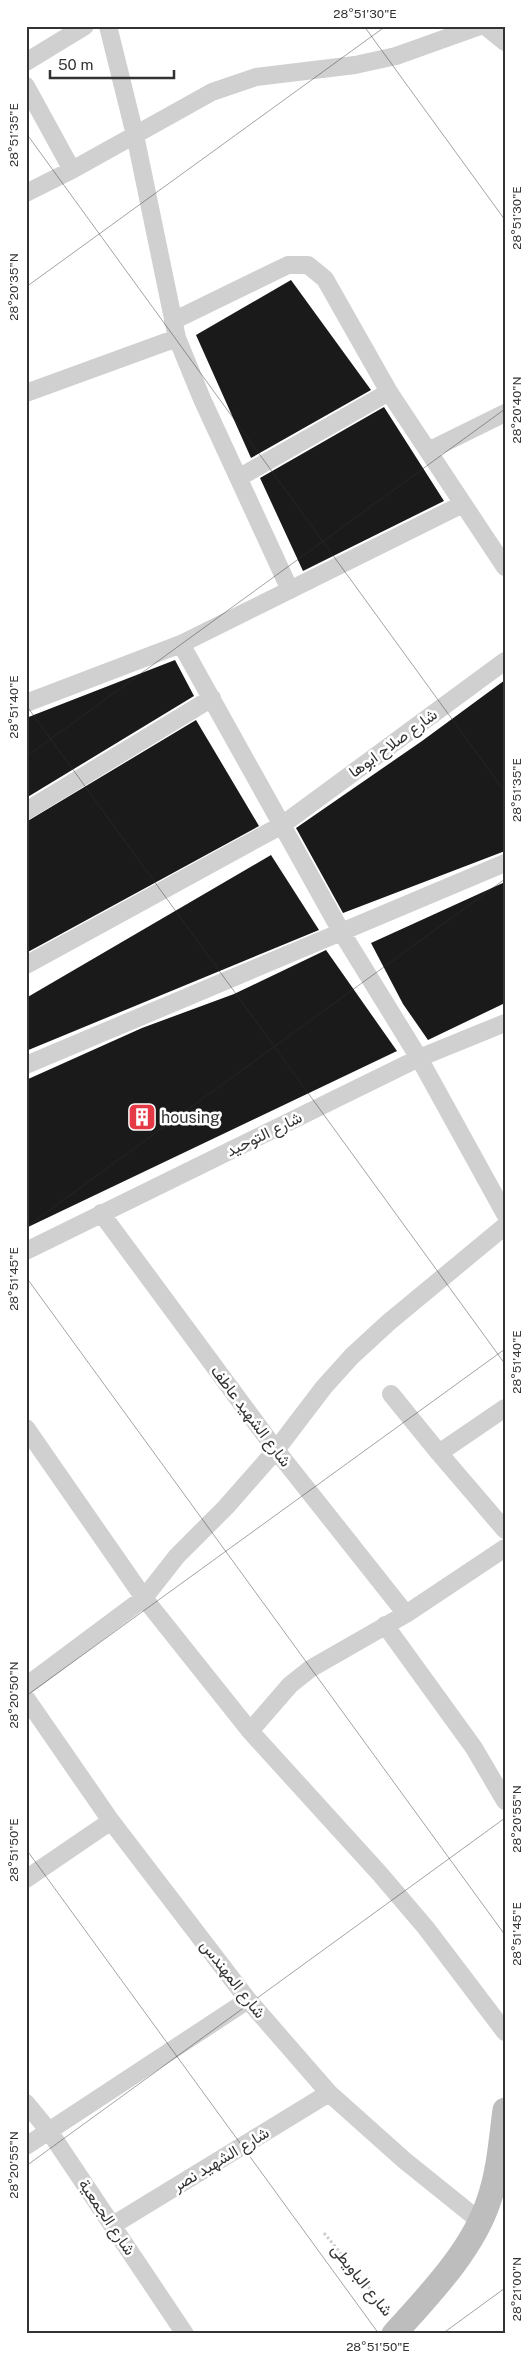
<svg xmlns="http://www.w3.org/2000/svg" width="531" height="2360" font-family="'Public Sans',Vazirmatn,sans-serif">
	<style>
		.building { fill: #1a1a1a }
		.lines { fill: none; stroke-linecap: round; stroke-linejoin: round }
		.path { stroke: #cdcdcd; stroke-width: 3; stroke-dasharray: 2.5 2.5; stroke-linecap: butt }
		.street { stroke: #d0d0d0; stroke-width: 18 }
		.secondary { stroke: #bdbdbd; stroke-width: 25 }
		.ticks { fill: none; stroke: #333; stroke-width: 1; stroke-opacity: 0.45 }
		.labels { text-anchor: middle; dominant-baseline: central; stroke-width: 5; stroke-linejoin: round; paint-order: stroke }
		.street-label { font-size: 16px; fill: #333; stroke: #fff }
		.poi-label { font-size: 16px; fill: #333; stroke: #fff; text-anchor: start }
		.neatline { fill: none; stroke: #333; stroke-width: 2 }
		.ticks-label { font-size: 12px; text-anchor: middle; fill: #333 }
	</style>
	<rect width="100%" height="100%" fill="#fff"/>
	<path class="building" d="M291,280L371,390L251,458L196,335Z
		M384,407L444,501L303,571L260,478Z
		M175,660L194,696L26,798V718Z
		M505,680V851L343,913L296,828L422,741Z
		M196,720L259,826L26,953V822Z
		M271,855L319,930L26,1051V998Z
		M505,882V1003L428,1040L403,1004L371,943Z
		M326,950L397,1051L26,1228V1080L142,1028L234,994Z"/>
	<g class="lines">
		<path class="path" d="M324,2233L389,2312"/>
		<path class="street" d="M108,26L135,135L177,338L202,399L290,590
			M485,26L505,42
			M26,62L85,26
			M26,86L72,170
			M26,193L72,170L212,92L256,77L355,65L396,56L480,26
			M173,321L288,265H308L325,279L389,392
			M26,393L177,338
			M428,451L505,413
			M240,477L389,392L505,567
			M181,644L342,933L419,1058L505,1214
			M26,703L181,644L463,504
			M26,811L212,698
			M26,965L282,825L505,661
			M26,1065L505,863
			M101,1213L276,1450L406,1614
			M26,1251L419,1058L505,1023
			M391,1394L439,1453
			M505,1408L439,1453L505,1530
			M26,1428L144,1598L250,1731L380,1874L426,1928L505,2032
			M385,1625L474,1748L505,1801
			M26,1686L144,1598L177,1556L226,1507L276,1450L324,1387L352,1356L389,1322L505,1226
			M26,1698L111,1821L248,2000L329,2093L404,2160L481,2222
			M250,1731L290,1685L310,1669L406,1614L505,1548
			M26,1879L111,1821
			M26,2103L49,2131L185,2334
			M26,2146L248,2000
			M113,2225L329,2093"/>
		<path class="secondary" d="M394,2334C428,2296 473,2250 489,2200C499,2171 501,2140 505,2110"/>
	</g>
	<path class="ticks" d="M364,26L505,220M26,133L505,792M26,287L386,26M26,705L505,1364M26,757L505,409M26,1227L505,879M26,1277L505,1935M26,1696L505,1349M26,1849L379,2334M26,2166L505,1818M442,2334L505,2288"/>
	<defs>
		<symbol id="building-square" viewBox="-11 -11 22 22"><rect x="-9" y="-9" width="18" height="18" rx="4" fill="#e63946" stroke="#fff"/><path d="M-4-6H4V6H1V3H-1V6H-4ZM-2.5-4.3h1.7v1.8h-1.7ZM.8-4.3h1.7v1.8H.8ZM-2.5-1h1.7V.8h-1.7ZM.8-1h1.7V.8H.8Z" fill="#fff"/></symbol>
	</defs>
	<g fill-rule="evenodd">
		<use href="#building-square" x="126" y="1101" width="32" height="32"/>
	</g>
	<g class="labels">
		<g class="street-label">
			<text transform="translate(393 743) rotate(-36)">شارع صلاح ابوها</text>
			<text transform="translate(264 1134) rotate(-26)">شارع التوحيد</text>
			<text transform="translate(251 1416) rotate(53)">شارع الشهيد عاطف</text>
			<text transform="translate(233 1979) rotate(52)">شارع المهندس</text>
			<text transform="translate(221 2159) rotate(-31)">شارع الشهيد نصر</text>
			<text transform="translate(107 2217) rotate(56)">شارع الجمعية</text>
			<text transform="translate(362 2280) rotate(51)">شارع الباويطى</text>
		</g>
		<g class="poi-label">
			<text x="161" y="1117">housing</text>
		</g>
	</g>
	<rect width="531" height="2360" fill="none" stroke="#ffffff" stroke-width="55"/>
	<path d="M50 70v8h124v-8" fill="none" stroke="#333333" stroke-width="2.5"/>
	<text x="58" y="70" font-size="15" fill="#333333" stroke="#ffffff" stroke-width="4" paint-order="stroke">50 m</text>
	<rect x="28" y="28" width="476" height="2304" class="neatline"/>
	<g class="ticks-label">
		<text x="365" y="18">28°51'30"E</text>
		<text transform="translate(14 135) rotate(-90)" y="4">28°51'35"E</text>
		<text transform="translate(517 218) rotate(-90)" y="4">28°51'30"E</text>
		<text transform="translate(14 287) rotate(-90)" y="4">28°20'35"N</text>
		<text transform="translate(517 410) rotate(-90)" y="4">28°20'40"N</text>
		<text transform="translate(14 707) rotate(-90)" y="4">28°51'40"E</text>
		<text transform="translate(517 790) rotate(-90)" y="4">28°51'35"E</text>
		<text transform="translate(14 1279) rotate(-90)" y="4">28°51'45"E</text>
		<text transform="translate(517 1362) rotate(-90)" y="4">28°51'40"E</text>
		<text transform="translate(14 1695) rotate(-90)" y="4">28°20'50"N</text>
		<text transform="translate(517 1819) rotate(-90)" y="4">28°20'55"N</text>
		<text transform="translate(14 1850) rotate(-90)" y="4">28°51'50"E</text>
		<text transform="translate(517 1934) rotate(-90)" y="4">28°51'45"E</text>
		<text transform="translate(14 2165) rotate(-90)" y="4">28°20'55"N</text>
		<text transform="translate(517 2289) rotate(-90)" y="4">28°21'00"N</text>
		<text x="378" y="2351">28°51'50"E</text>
	</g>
</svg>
